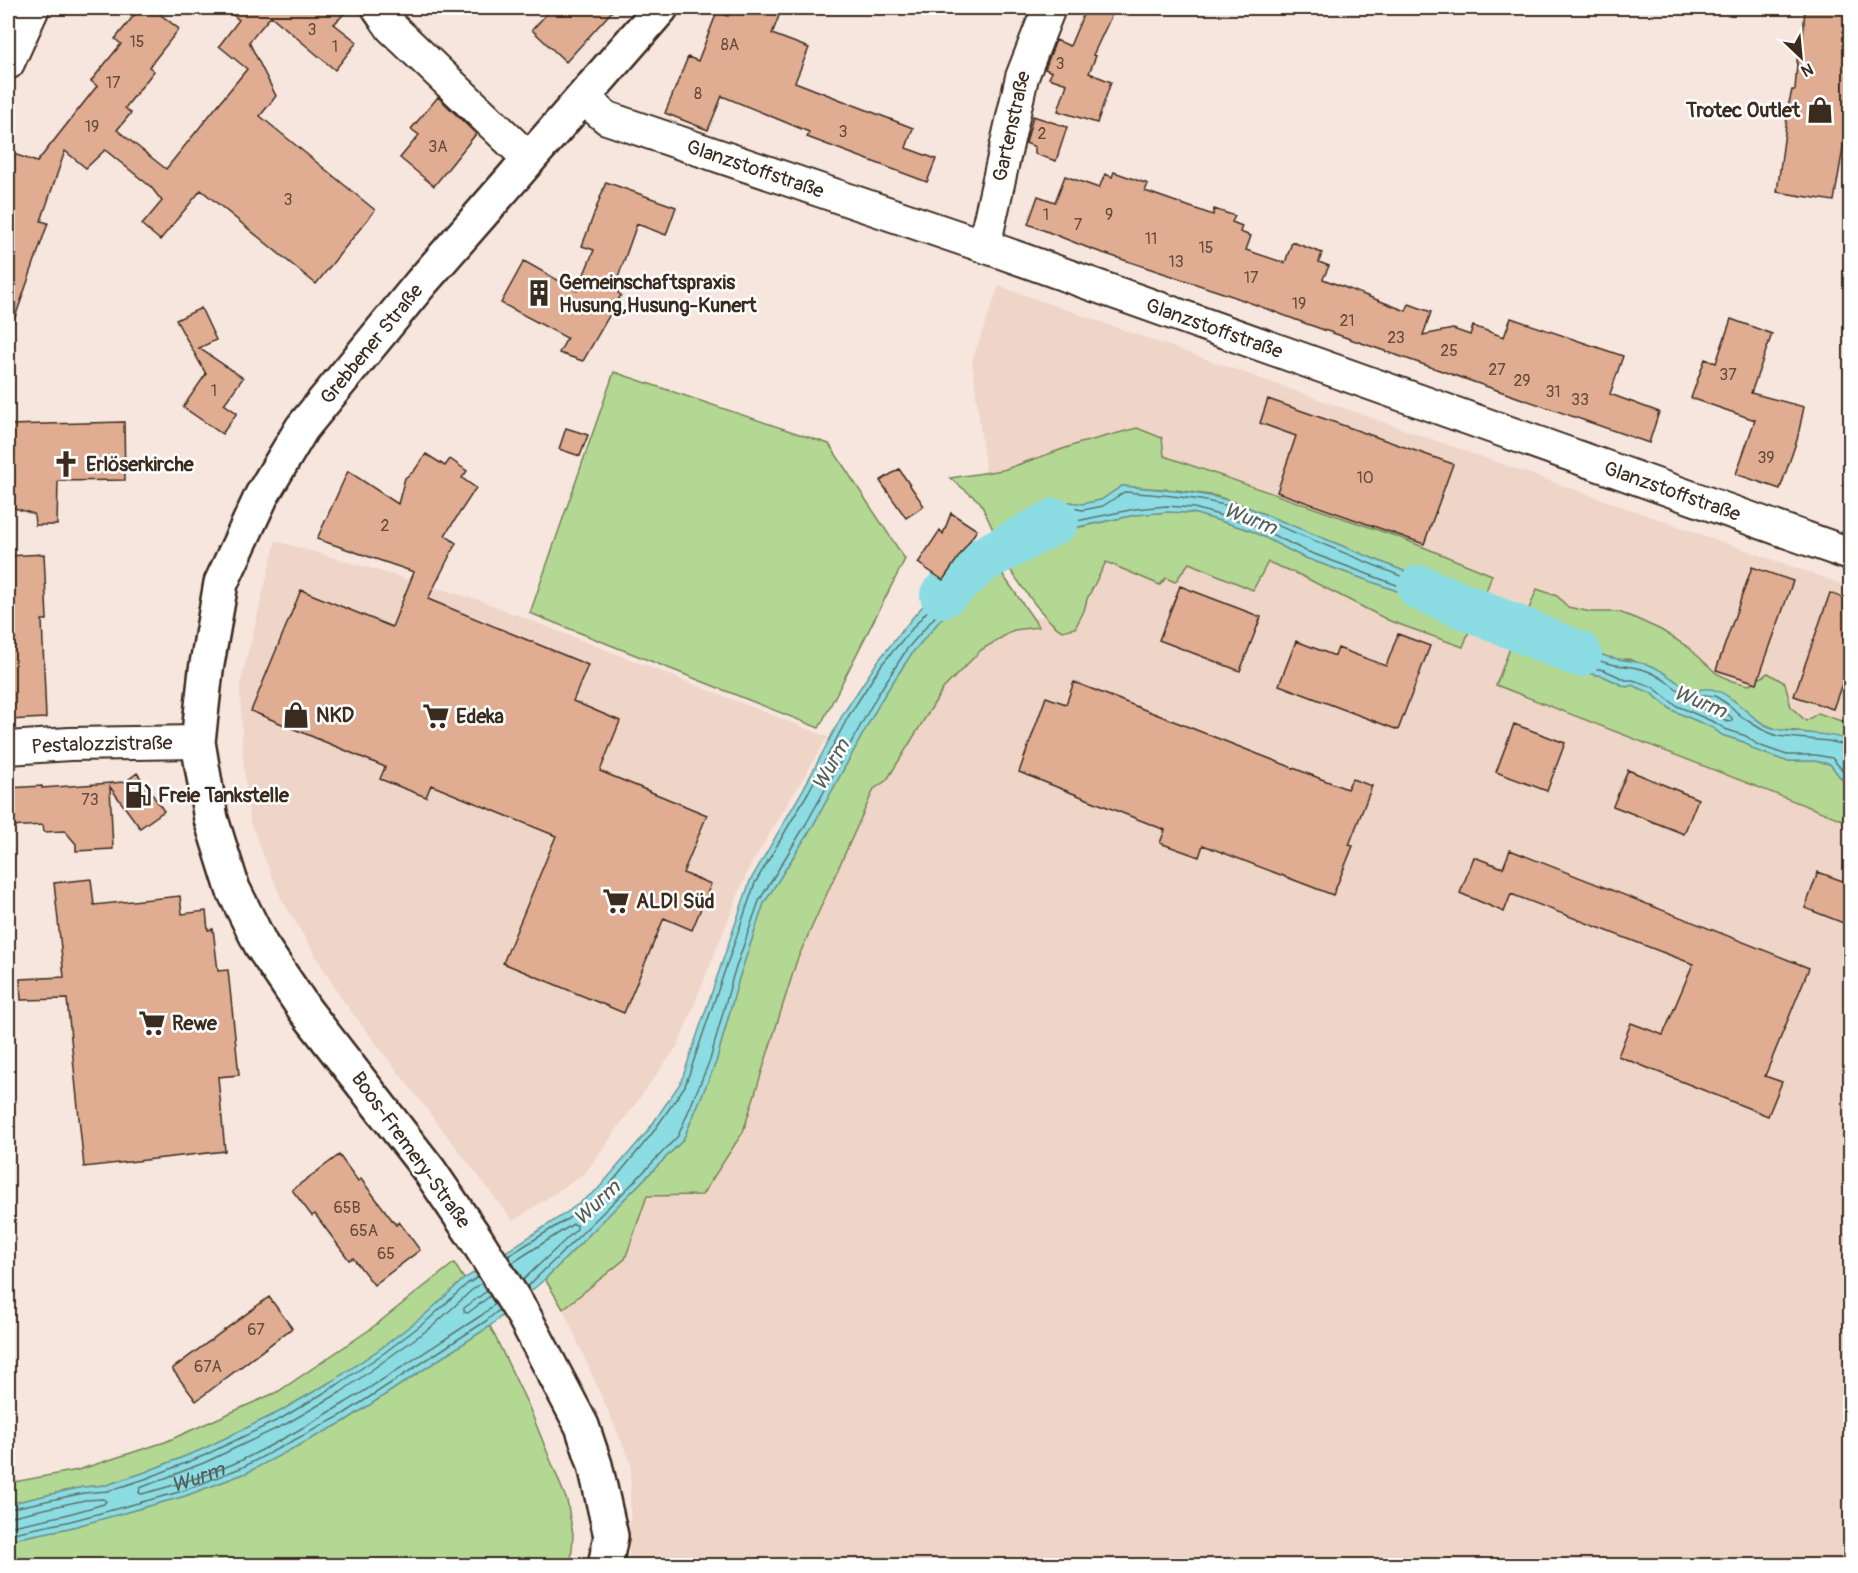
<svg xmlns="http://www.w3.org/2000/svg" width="1858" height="1573" font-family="Pangolin,sans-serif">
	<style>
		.built { fill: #efd5c7 }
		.green { fill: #b3d893; stroke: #778158; stroke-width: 1.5 }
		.water { fill: #8cdde3; stroke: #6c9594; stroke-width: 1.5 }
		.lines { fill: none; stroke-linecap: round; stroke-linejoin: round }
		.shore { stroke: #5b726d; stroke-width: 1.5 }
		.river { stroke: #8cdde3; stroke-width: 46 }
		.building { fill: #e0ad92; stroke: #3b2a1e; stroke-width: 1.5 }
		.minor-casing { stroke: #3b2a1e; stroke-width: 36 }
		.tertiary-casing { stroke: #3b2a1e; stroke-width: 38 }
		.minor { stroke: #fff; stroke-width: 32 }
		.tertiary { stroke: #fff; stroke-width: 33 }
		.labels { text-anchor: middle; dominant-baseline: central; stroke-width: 5; stroke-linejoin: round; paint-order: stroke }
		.number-label { font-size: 16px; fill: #644b3b }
		.poi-label { font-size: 20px; font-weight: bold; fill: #3b2a1e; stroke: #fff; text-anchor: start }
		.street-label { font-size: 20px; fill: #3b2a1e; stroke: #fff }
		.water-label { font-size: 21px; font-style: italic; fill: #536059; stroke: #fff }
	</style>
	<rect width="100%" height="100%" fill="#f6e6de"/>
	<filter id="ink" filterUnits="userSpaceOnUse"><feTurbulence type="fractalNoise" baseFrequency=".0167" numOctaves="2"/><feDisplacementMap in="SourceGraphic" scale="12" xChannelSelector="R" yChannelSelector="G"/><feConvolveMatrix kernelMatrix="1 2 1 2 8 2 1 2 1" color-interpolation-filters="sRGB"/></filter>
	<g filter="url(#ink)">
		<path class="built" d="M999,286L1850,587V1565H629L631,1463L563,1309L625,1259L647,1196L702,1195L743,1132L797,960L874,789L924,706L985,631L1063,611L987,484L972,360Z
			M276,541L479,600L828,737L749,868L678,1045L585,1173L513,1221L341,998L281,898L250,822L243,759L240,684Z"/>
		<path class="green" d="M614,372L829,444L905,559L819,728L530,613Z
			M1137,428L1162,438L1164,456L1401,538L1492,575L1482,603L1237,503L1216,496L1176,490L1122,486L1101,500L1082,504L1070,502L1041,512L996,536L980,502L950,478L1003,470L1077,444Z
			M1168,512L1193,513L1250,530L1303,557L1400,592L1472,623L1463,647L1390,621L1302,576L1268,562L1253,590L1189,563L1175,582L1166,578L1160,585L1106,562L1087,599L1084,611L1075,628L1062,631C1042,619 1018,580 1004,561L1021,547L1048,534L1135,515Z
			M996,565L1039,627L1014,630L981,650L943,689L887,780L874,789L797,960L743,1132L702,1195L647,1196L625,1259L563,1309L545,1279L683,1140L716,1062L739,978L764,903L812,827L883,697L912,653L955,603Z
			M1537,589L1557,596L1568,607L1591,612H1619L1637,619L1661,630L1688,647L1716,673L1732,681L1749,685L1768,673L1785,683L1791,707L1806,721L1818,713L1850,724V741L1797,731L1778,730L1764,724L1746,712L1733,700L1694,692L1682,687L1673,679L1629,659L1615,660L1597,653L1588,647L1577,633L1546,627L1535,630L1524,621Z
			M1510,648L1563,661L1576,671L1603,676L1626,687L1632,685L1651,693L1672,710L1713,728L1722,735L1744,742L1755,750L1786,761H1815L1830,764L1840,777L1850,786V823L1496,685Z
			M454,1263L464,1279L426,1314L380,1349L334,1380L279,1412L201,1450L143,1473L107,1485L83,1487L8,1504V1483L78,1470L165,1442L279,1391L369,1330Z
			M490,1326L529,1407L567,1501L573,1534L571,1565L8,1566V1540L69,1528L185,1496L246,1473L345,1421Z"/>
		<path class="water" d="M1122,486C1161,490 1199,491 1237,503L1482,603L1472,623L1400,592L1303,557L1250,530L1193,513L1168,512L1135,515L1073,528L1048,534L1021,547L1004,561L996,536L1041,512L1070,502L1082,504L1101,500Z
			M987,539L996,565L955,603L912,653L883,697L812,827L764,903L739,978L716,1062L683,1140L545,1279L490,1326L345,1421L246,1473L185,1496L69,1528L8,1540V1504L83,1487L107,1485L143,1473L201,1450L279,1412L334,1380L380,1349L426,1314L464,1279L566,1213L598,1189L647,1132L681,1082L750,881L804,788L843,714L878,661L913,617L954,571Z
			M1524,621L1535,630C1550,626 1568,623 1579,635C1586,643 1590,650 1600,654C1617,662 1636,659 1654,667C1669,674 1679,686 1694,692C1721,678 1743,713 1765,725C1787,736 1824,730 1850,741V786L1840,777L1830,764L1815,761H1786L1755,750L1744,742L1722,735L1713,728L1672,710L1651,693L1632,685L1627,687L1603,676L1576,671L1563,660L1510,648Z"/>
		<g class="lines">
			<g class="shore">
				<path d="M1124,492C1162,495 1199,497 1235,508L1471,605L1472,609L1470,613L1467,614L1402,587L1306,551L1251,524L1194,508L1167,506L1135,509L1072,522L1046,529L1010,548L1006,547L1005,538L1043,517L1071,508L1083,510L1103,506Z"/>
				<path d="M1704,702C1716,704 1724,710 1732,718V721L1728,722L1702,708L1701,705Z"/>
				<path d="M1850,746L1828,741L1777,736L1761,729L1742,717L1729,705L1715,696L1703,695L1692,698C1677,691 1667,680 1652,673C1633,663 1614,669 1594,658C1580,651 1578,639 1562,633C1548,628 1542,639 1526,632L1520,642L1521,645L1565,655L1580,666L1604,670L1626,680H1633L1653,687L1675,705L1716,723L1725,729L1746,736L1758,745L1787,755H1816L1832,758L1850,779"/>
				<path d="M508,1256L569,1218L603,1193L651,1135L685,1086L755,883L809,791L848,717L882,664L958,575L981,553L985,552L988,564L951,598L907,649L878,694L806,824L759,901L733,976L710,1060L678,1136L631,1185L527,1287"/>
				<path d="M512,1263L573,1224L577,1225V1229L523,1280"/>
				<path id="s1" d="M482,1283L472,1290L434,1325L341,1392L286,1424L206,1462L140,1488L139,1493L142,1494C176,1485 210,1475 242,1460C326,1419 403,1366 482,1315L495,1304"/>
				<path d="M487,1291L464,1308V1312L468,1313L490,1296"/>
				<path d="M8,1509L84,1493L108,1491L145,1479L203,1456L282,1418L337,1385L384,1353L429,1319L467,1284L478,1277"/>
				<path d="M8,1517L85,1500L103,1499L106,1501L104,1504L65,1515L8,1527"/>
				<path d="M8,1534L67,1522L183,1491L243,1467L342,1415L486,1321L499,1310"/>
			</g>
			<path class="river" d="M1420,588L1579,654
				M943,595L982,560L1056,521"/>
		</g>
		<path class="building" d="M140,8H152L179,29L149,67L154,71L125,108L131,113L117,130L166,169L247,69L219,46L239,20L224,8H350L334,24L357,42L335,70L271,16L249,42L276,96L260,116L375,210L316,284L201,190L160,240L142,225L162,201L151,187L105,150L86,168L65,151L41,221L48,223L11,329H8V152L37,162L97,86L91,81L121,44L115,39Z
			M552,8H615L566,62L532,30Z
			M731,8H782L772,34L809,48L795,82L913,128L906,148L936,159L927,182L807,137L809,132L722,96L708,130L665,113L688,57L698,61L717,12L728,16Z
			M1086,8H1115L1093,55L1096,56L1089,73L1111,82L1097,123L1058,111L1067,84L1049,78L1052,72L1045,69L1056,40L1070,46Z
			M1805,8H1851V101L1834,201L1777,192L1789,103L1792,90H1795L1798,50L1802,51Z
			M438,97L476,134L434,186L400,158L419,135L411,129Z
			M1033,116L1067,127L1056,161L1035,154V147L1026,143Z
			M1114,172L1148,184L1145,191L1213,215L1214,209L1235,216L1232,222L1242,226L1240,232L1251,236L1246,250L1285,263L1292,242L1322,253L1319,262L1329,266L1323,279L1406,311L1409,304L1431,312L1423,335L1453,329L1470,335L1473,326L1504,337L1511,318L1623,356L1610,394L1659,412L1649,443L1307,324L1232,296L1091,249L1028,224L1038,196L1055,202L1065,176L1099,188L1105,174L1112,177Z
			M606,182L676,207L666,235L637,224L615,286L619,288L618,293L621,295L583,361L559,353L567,338L501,303L524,261L577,291L594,250L582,246Z
			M201,308L216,340L199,348L243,378L224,404L237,413L222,434L183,407L206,374L176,320Z
			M1731,319L1772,334L1751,393L1804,407L1797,440L1780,489L1736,474L1755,420L1691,398L1705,359L1716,363Z
			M1268,399L1453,464L1424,544L1277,492L1296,436L1260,423Z
			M124,422L125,480L58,481L57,525H35L34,514L8,506V425Z
			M566,428L588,435L580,456L559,449Z
			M426,454L445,466L450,459L467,471L462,478L476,488L445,535L456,543L428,599L588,665L573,701L620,721L600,771L707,815L683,873L711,884L692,930L664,918L624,1013L503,963L556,836L431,785L426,797L380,779L385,767L251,711L301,590L392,627L414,572L317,539L348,471L398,504L405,478L414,471Z
			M899,469L924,506L906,518L880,481Z
			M951,513L977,530L943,580L918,563L940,530L943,534Z
			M44,554L47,620H42L46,718L8,720V556Z
			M1752,567L1793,581L1757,683L1716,670Z
			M1180,586L1261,617L1240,671L1159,640Z
			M1830,593L1851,601V658L1833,709L1794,696Z
			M1398,634L1430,646L1398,730L1279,685L1296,641L1335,656L1338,648L1386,666Z
			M1074,682L1347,789L1352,779L1372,786L1349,845L1353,846L1333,895L1203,845L1199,857L1160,843L1165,830L1019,772L1046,697L1066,704Z
			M1514,724L1565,743L1547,791L1496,772Z
			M1628,770L1698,799L1684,834L1613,806Z
			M137,773L164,811L140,828L110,787L113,849L76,851V844L65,831L44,832L43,825L8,827V788L42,786V788L125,782Z
			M1510,850L1809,968L1765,1076L1782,1082L1768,1116L1618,1056L1631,1023L1663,1035L1693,964L1511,894L1504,912L1460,893L1474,857L1503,868Z
			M1818,872L1851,884V926L1805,908Z
			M91,879L94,905L180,896L182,914L206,911L208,930L213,929L218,971L228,970L239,1075L218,1077L225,1151L84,1167L67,999L21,1000L20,979L64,977L54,883Z
			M339,1155L358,1181L361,1179L396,1225L399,1222L420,1250L374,1285L353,1258L349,1260L315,1214L312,1216L292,1190Z
			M269,1297L292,1328L196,1401L172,1369Z"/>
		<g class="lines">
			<defs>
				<g id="minor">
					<path d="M378,8L392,28L528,158"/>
					<path d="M8,63L33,8"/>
					<path id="s2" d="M583,98L607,118L984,246L1850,554"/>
					<path id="s3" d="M984,246L1022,77L1049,8"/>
					<path id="s4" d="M8,748L70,744L198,742"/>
				</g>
				<g id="tertiary">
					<path id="s5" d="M605,1566L611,1536L595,1465L582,1426L524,1316L476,1239L429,1170L305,1010L261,945L233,889L211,819L198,742L206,670L221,583L262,495L302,428L421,283L661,8"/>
				</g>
			</defs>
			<use href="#minor" class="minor-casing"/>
			<use href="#tertiary" class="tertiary-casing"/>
			<use href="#minor" class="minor"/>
			<use href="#tertiary" class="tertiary"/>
		</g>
	</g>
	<defs>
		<symbol id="shop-bare" viewBox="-9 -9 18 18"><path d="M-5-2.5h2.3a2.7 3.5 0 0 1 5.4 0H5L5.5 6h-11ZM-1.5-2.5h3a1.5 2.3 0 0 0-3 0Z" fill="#3b2a1e" stroke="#fff" stroke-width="2.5" paint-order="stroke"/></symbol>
		<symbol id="building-bare" viewBox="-9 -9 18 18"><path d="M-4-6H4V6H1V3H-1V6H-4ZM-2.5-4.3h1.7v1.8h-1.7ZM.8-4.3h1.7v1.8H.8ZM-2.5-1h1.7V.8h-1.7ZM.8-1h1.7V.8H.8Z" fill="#3b2a1e" stroke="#fff" stroke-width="2.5" paint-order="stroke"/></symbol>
		<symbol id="church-bare" viewBox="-9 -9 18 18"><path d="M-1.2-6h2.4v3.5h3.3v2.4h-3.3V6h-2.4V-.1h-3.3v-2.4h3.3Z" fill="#3b2a1e" stroke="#fff" stroke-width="2.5" paint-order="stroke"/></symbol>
		<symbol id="supermarket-bare" viewBox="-9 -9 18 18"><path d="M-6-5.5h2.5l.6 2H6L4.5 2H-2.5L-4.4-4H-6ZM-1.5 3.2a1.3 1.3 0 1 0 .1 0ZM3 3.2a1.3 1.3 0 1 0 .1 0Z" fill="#3b2a1e" stroke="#fff" stroke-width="2.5" paint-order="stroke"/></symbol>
		<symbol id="fuel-bare" viewBox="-9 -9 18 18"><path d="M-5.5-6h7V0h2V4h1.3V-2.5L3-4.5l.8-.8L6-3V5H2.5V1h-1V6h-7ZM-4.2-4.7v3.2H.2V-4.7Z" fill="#3b2a1e" stroke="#fff" stroke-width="2.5" paint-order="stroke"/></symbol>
	</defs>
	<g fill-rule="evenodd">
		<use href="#shop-bare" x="1801" y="91" width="38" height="38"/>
		<use href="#building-bare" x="520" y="274" width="38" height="38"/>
		<use href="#church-bare" x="47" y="445" width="38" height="38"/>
		<use href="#shop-bare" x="277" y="696" width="38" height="38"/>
		<use href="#supermarket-bare" x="417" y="697" width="38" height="38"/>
		<use href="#fuel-bare" x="119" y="776" width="38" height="38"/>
		<use href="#supermarket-bare" x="597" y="882" width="38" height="38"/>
		<use href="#supermarket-bare" x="133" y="1004" width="38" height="38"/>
	</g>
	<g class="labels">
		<g class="number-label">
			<text x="312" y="30">3</text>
			<text x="137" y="42">15</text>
			<text x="730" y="45">8A</text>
			<text x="335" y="47">1</text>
			<text x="1060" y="64">3</text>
			<text x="113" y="83">17</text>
			<text x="698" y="94">8</text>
			<text x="92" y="127">19</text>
			<text x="843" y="132">3</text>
			<text x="1042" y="134">2</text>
			<text x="438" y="147">3A</text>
			<text x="288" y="200">3</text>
			<text x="1046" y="215">1</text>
			<text x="1109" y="215">9</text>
			<text x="1078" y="225">7</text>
			<text x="1151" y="239">11</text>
			<text x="1206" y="248">15</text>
			<text x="1176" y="262">13</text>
			<text x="1251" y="278">17</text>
			<text x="1299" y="304">19</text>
			<text x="1347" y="321">21</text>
			<text x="1396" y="338">23</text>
			<text x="1449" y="351">25</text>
			<text x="1497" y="370">27</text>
			<text x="1728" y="375">37</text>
			<text x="1522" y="381">29</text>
			<text x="214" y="391">1</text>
			<text x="1553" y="392">31</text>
			<text x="1580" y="400">33</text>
			<text x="1766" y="458">39</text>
			<text x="1365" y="478">10</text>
			<text x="385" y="526">2</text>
			<text x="90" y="800">73</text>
			<text x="347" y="1208">65B</text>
			<text x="364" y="1231">65A</text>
			<text x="386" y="1254">65</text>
			<text x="256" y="1330">67</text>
			<text x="208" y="1367">67A</text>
		</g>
		<g class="poi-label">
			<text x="1800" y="110" text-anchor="end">Trotec Outlet</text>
			<text x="559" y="282">Gemeinschaftspraxis<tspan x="559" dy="23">Husung,Husung-Kunert</tspan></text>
			<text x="86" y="464">Erlöserkirche</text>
			<text x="316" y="715">NKD</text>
			<text x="456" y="716">Edeka</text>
			<text x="158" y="795">Freie Tankstelle</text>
			<text x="636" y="901">ALDI Süd</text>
			<text x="172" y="1023">Rewe</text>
		</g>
		<g class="street-label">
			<text stroke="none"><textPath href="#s3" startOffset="123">Gartenstraße</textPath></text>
			<text stroke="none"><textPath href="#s2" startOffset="188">Glanzstoffstraße</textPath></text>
			<text stroke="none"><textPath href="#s2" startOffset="674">Glanzstoffstraße</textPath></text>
			<text stroke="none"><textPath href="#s5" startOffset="1383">Grebbener Straße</textPath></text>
			<text stroke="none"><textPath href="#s2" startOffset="1160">Glanzstoffstraße</textPath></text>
			<text stroke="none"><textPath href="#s4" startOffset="94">Pestalozzistraße</textPath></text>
			<text transform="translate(411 1150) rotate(54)">Boos-Fremery-Straße</text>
		</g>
		<g class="water-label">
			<text transform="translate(1250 519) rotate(21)">Wurm</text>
			<text transform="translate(1700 702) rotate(22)">Wurm</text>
			<text transform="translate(831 765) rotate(-61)">Wurm</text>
			<text transform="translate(597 1203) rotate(-43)">Wurm</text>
			<text stroke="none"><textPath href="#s1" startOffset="468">Wurm</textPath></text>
		</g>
	</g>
	<rect width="1858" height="1573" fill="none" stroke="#fff" stroke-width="30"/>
	<rect x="15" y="15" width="1828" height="1543" fill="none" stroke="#3b2a1e" stroke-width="2" filter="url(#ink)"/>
	<g transform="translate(1801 57) rotate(154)" stroke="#ffffff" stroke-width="4.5" paint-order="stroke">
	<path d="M0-4.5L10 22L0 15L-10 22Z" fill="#3b2a1e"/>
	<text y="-9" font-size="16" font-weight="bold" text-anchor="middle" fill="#3b2a1e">N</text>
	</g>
</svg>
